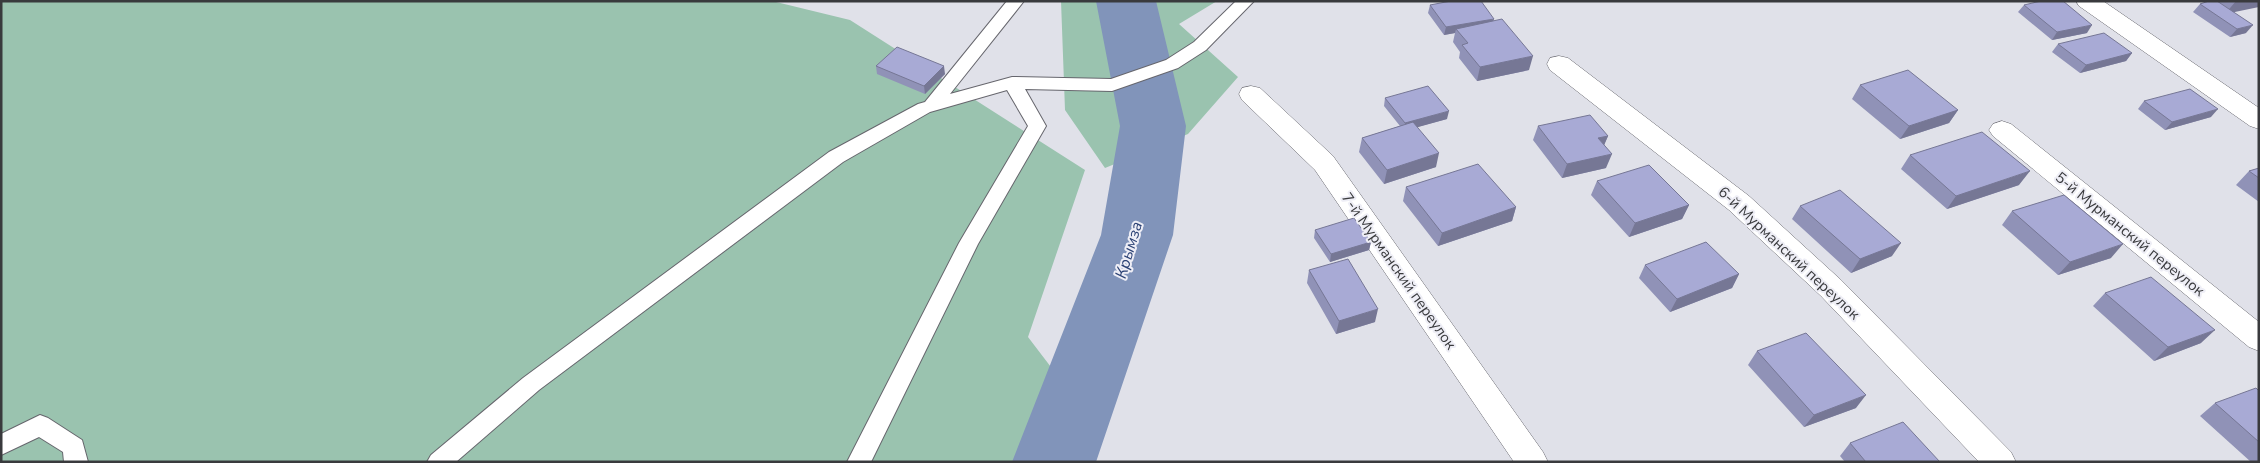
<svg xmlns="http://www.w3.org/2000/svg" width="2260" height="463" font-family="'Nunito Sans',sans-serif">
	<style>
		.green { fill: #9ac3af }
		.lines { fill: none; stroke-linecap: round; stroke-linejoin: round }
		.river { fill: #8194ba; fill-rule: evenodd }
		.lane-casing { stroke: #66666d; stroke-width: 2 }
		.street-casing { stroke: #66666d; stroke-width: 1 }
		.lane { fill: #fff; fill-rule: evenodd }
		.street { fill: #fff; fill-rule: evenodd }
		.wall { fill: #9092b7 }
		.shaded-wall { fill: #767795 }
		.building { fill: #a8aad5; stroke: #767795 }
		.labels { text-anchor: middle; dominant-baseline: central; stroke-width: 4; stroke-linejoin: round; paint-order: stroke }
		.street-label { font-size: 15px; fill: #393a3d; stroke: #eeeef6 }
		.water-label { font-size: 16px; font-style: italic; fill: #2b4174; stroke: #eeeef6 }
	</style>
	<rect width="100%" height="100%" fill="#e0e1e9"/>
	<path class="green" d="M1,1H772L850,20L1085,170L1028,337L1057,375L1017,462H1Z
		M1061,1H1217L1179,24L1238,77L1188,134L1105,168L1065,110Z"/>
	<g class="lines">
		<path class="river" d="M1096,1H1156L1186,126L1173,235L1096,462H1012L1101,235L1120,126Z"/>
		<defs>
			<path id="lane" d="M1007,1H1024L950,94L1012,77L1111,79L1166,60L1194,42L1236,1H1254L1206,50L1178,68L1112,91L1025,89L1046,126L978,244L871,462H847L959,243L1028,126L1007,90L930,112L843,162L539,390L456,462H427L431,455L523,378L829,152L918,104L925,102Z
				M40,415L48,418L82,440L88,462H64L63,452L39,437L1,455V434Z"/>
			<path id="street" d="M2076,1H2103L2259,108V129L2250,126L2079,6Z
				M1559,56L1568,58L1749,196L1841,280L2011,452L2016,462H1979L1821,296L1729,210L1550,70L1547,64L1550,58Z
				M1251,86L1260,88L1333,156L1543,452L1548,462H1514L1315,170L1242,100L1239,94L1242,88Z
				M2002,121L2011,124L2259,322V351L2249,347L1993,136L1989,130L1993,124Z"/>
		</defs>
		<use href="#lane" class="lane-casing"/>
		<use href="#street" class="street-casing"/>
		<use href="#lane" class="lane"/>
		<use href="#street" class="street"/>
	</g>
	<path class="wall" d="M2206,1H2259L2234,12L2246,33L2230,37L2193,12L2200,4L2207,2Z
		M1430,5L1494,21L1529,70L1477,81L1459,58L1460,52L1453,42L1455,33L1444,35L1428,13Z
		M2024,5L2087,33L2052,40L2018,12Z
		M2058,44L2132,53L2126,61L2080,73L2052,52Z
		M876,66L945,74L925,94L877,74Z
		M1860,85L1958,110L1949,123L1900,139L1852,99Z
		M1385,98L1447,119L1417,127L1436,167L1384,184L1359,152L1362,138L1400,126L1384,106Z
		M2144,101L2211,117L2165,130L2138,109Z
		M1538,126L1608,136L1604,145L1606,168L1562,178L1533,140Z
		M1910,155L2019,185L1947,209L1901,169Z
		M2259,168V202L2236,185L2249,171Z
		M1597,181L1689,205L1682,219L1629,237L1591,195Z
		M1406,187L1516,207L1512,221L1438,246L1403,201Z
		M1800,206L1892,256L1851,273L1792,219Z
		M2012,211L2111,258L2058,275L2002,225Z
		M1315,230L1371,242L1369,250L1330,262L1314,238Z
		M1645,265L1739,274L1732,288L1670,312L1639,278Z
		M1309,270L1375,322L1336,334L1307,283Z
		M2105,293L2201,343L2154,361L2093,306Z
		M1757,351L1856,408L1804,427L1748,365Z
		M2259,391V462H2251L2200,416L2215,403Z
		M1850,443L1940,462H1845L1840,456Z"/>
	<path class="shaded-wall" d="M2236,1H2259V7L2225,14Z
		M1494,19L1492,27L1456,29L1455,33L1444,35L1446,27Z
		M2092,25L2087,33L2052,40L2057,32Z
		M2253,25L2246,33L2230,37L2237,29Z
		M2132,53L2126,61L2080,73L2086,65Z
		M1533,56L1529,70L1477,81L1480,67Z
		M944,66L945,74L925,94L924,86Z
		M2218,109L2211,117L2165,130L2172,122Z
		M1958,110L1949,123L1900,139L1909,126Z
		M1449,111L1447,119L1404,131L1405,123Z
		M1608,136L1602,150L1598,138Z
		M1439,153L1436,167L1384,184L1387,170Z
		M1612,154L1606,168L1562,178L1567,164Z
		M2030,171L2019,185L1947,209L1956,196Z
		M1689,205L1682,219L1629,237L1635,223Z
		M1516,207L1512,221L1438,246L1442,233Z
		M1371,242L1369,250L1330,262L1331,254Z
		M1901,243L1892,256L1851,273L1860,259Z
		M2123,244L2111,258L2058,275L2070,262Z
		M1739,274L1732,288L1670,312L1677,299Z
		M1378,309L1375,322L1336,334L1339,321Z
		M2215,330L2201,343L2154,361L2168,347Z
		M1866,395L1856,408L1804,427L1814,415Z"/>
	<path class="building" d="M1451,1H1481L1494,19L1446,27L1430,5Z
		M2041,1H2063L2092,25L2057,32L2024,5Z
		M2209,1H2217L2253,25L2237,29L2200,4Z
		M1502,19L1533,56L1480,67L1462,45L1468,43L1456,29Z
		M2104,33L2132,53L2086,65L2058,44Z
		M897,47L944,66L924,86L876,66Z
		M1908,70L1958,110L1909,126L1860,85Z
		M1428,86L1449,111L1405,123L1385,98Z
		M2190,89L2218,109L2172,122L2144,101Z
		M1590,115L1608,136L1598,138L1612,154L1567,164L1538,126Z
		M1413,122L1439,153L1387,170L1362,138Z
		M1982,132L2030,171L1956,196L1910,155Z
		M1478,164L1516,207L1442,233L1406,187Z
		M1649,165L1689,205L1635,223L1597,181Z
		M2259,168V178L2249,171Z
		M1840,190L1901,243L1860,259L1800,206Z
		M2064,195L2123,244L2070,262L2012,211Z
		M1354,218L1371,242L1331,254L1315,230Z
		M1706,242L1739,274L1677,299L1645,265Z
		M1348,259L1378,309L1339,321L1309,270Z
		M2151,277L2215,330L2168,347L2105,293Z
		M1806,333L1866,395L1814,415L1757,351Z
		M2256,388L2259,391V442L2215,403Z
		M1903,422L1940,462H1866L1850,443Z"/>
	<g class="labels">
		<g class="street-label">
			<text transform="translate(2130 234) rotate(39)">5-й Мурманский переулок</text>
			<text transform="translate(1789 253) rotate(43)">6-й Мурманский переулок</text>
			<text transform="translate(1399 271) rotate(55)">7-й Мурманский переулок</text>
		</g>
		<g class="water-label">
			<text transform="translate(1129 250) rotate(-73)">Крымза</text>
		</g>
	</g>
	<rect width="2260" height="463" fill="none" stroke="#393a3d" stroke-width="5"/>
</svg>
